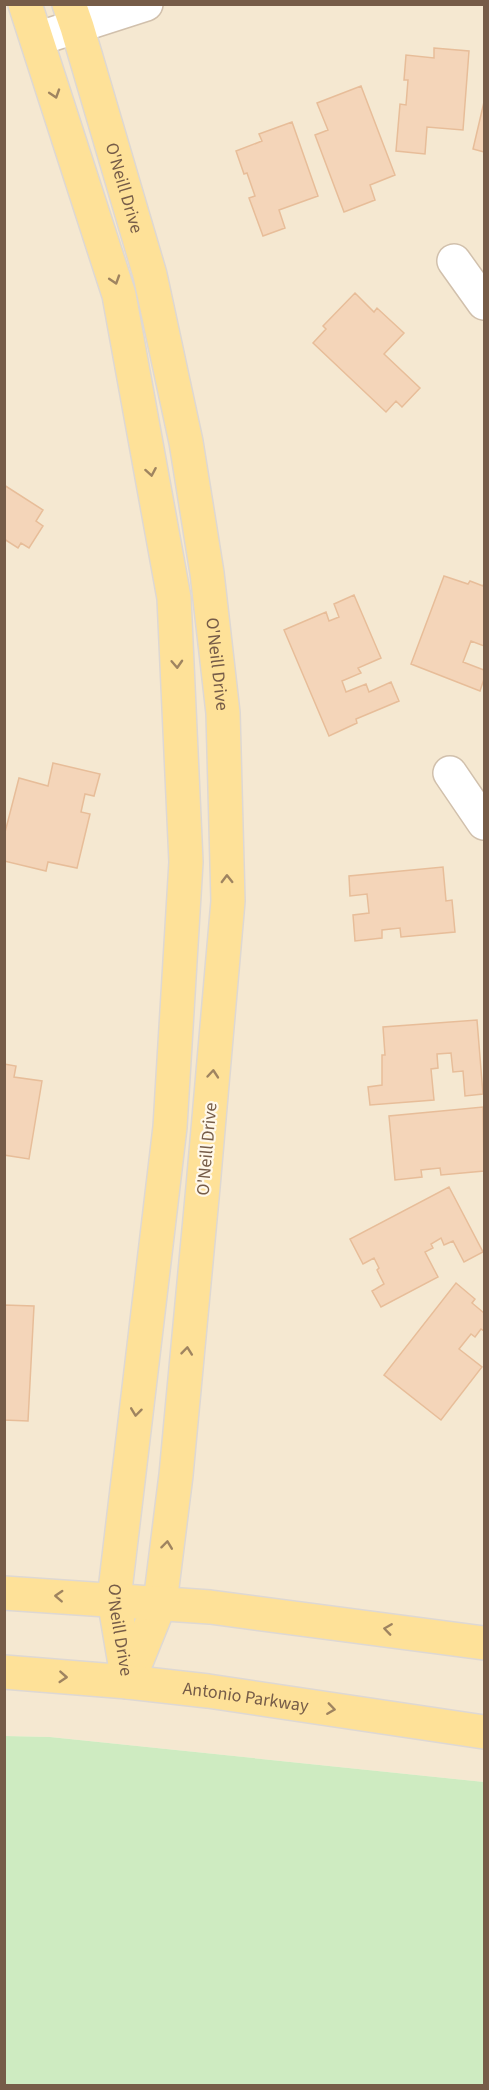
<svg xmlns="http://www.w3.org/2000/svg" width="489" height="2090" font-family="'Source Sans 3',sans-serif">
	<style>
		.residential { fill: #f5e8d1 }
		.green { fill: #ceebc1 }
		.building { fill: #f4d5b9; stroke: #e7bd99; stroke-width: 1.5 }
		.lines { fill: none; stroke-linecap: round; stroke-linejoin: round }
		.minor-casing { stroke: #d1c0ac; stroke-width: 36 }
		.major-casing { stroke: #ded8d3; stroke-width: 36 }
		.minor { stroke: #fff; stroke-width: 33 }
		.major { stroke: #fee198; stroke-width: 33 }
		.oneway { stroke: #9f8460 }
		.labels { text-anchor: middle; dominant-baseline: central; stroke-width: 4.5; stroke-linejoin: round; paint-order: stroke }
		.street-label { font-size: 18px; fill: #765c48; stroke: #fff8ea }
	</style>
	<rect width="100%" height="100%" fill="#fdf5e3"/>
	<path class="residential" d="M5,5H484V1782L50,1737L5,1736Z"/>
	<path class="green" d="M5,1736L50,1737L484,1782V2085H5Z"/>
	<path class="building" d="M434,48L469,51L463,130L427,127L425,154L396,151L400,104L406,105L408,80H404L406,55L434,58Z
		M361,86L395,175L370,185L375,200L344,212L315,135L328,130L317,103Z
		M484,102V152L473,149Z
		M292,122L318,196L279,210L285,228L263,236L249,198L255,196L247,173L244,174L236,151L262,141L259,134Z
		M355,293L374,312L377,308L404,333L384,354L420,388L402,407L396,401L386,412L313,343L326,329L323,326Z
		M4,485L43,510L36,521L43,526L29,548L21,543L18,548L4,539Z
		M444,576L468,584L470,581L483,586L484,583V646L471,641L463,662L484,670V679L480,691L411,664Z
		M354,595L381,658L358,668L361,673L342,681L346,692L366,684L369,692L391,682L399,701L356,719L357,723L329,736L284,630L326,612L329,621L339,617L334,604Z
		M53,763L100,774L94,796L85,794L81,812L90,814L77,868L48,862L46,871L4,861V836L19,778L48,786Z
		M443,867L446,901L452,900L455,932L401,937L400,928L382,930V938L355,941L353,915L369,913L367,894L350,896L349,876Z
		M477,1020L483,1094L465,1096L463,1071L453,1072L451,1053L437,1054L438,1068L431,1069L434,1100L370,1105L368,1087L382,1085V1055H385L383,1027Z
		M4,1064L16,1066L14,1077L42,1081L29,1159L4,1155Z
		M483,1107L484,1171L441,1175L440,1168L421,1170L422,1177L395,1180L389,1116Z
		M449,1187L483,1252L464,1262L453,1241L444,1245L441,1238L431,1244L433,1248L425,1252L438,1277L381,1307L372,1291L384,1284L377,1270L379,1268L374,1258L363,1264L350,1239Z
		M456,1283L475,1299L472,1303L484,1313V1331L481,1329L475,1337L471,1334L459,1349L482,1367L441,1420L384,1375Z
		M4,1305L34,1306L28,1421L4,1420Z"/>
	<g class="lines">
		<defs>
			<path id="minor" d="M37,39L146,4
				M454,261L484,303
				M450,773L484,823"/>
			<g id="major">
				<path id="s1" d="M25,4L119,295L174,598L186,862L170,1127L114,1599L128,1682"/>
				<path id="s2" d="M69,4L77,27L150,275L186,442L207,573L223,713L228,901L203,1187L176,1475L160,1603L128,1682"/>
				<path d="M4,1593L210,1607L484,1643"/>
				<path id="s3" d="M4,1672L128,1682L208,1691L484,1732"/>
			</g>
		</defs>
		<use href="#minor" class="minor-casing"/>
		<use href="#major" class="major-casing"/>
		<use href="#minor" class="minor"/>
		<use href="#major" class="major"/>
	</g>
	<defs><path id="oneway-chevron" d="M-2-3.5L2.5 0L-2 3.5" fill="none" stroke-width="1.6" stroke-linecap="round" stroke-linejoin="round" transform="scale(1.5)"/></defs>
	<g class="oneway">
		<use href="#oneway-chevron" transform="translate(55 94) rotate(72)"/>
		<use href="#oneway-chevron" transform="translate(115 280) rotate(72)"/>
		<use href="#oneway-chevron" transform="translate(151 472) rotate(80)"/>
		<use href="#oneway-chevron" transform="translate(177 664) rotate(87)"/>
		<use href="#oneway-chevron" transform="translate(227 879) rotate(-91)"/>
		<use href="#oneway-chevron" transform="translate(213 1074) rotate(-85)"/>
		<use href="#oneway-chevron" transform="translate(187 1351) rotate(-84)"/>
		<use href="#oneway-chevron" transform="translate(136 1412) rotate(97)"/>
		<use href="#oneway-chevron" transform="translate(167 1545) rotate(-83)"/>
		<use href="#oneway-chevron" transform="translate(59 1596) rotate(-177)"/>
		<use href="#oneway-chevron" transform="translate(388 1629) rotate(-172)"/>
		<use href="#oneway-chevron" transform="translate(63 1677) rotate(4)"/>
		<use href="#oneway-chevron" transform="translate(331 1709) rotate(8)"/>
	</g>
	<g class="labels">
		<g class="street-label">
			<text stroke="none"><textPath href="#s2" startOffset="192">O'Neill Drive</textPath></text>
			<text stroke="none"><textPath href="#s2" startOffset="678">O'Neill Drive</textPath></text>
			<text transform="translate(207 1149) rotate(-85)">O'Neill Drive</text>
			<text stroke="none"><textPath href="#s1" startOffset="1650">O'Neill Drive</textPath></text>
			<text stroke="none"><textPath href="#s3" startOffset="243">Antonio Parkway</textPath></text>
		</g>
	</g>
	<rect width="489" height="2090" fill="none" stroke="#765c48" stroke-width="12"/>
</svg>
